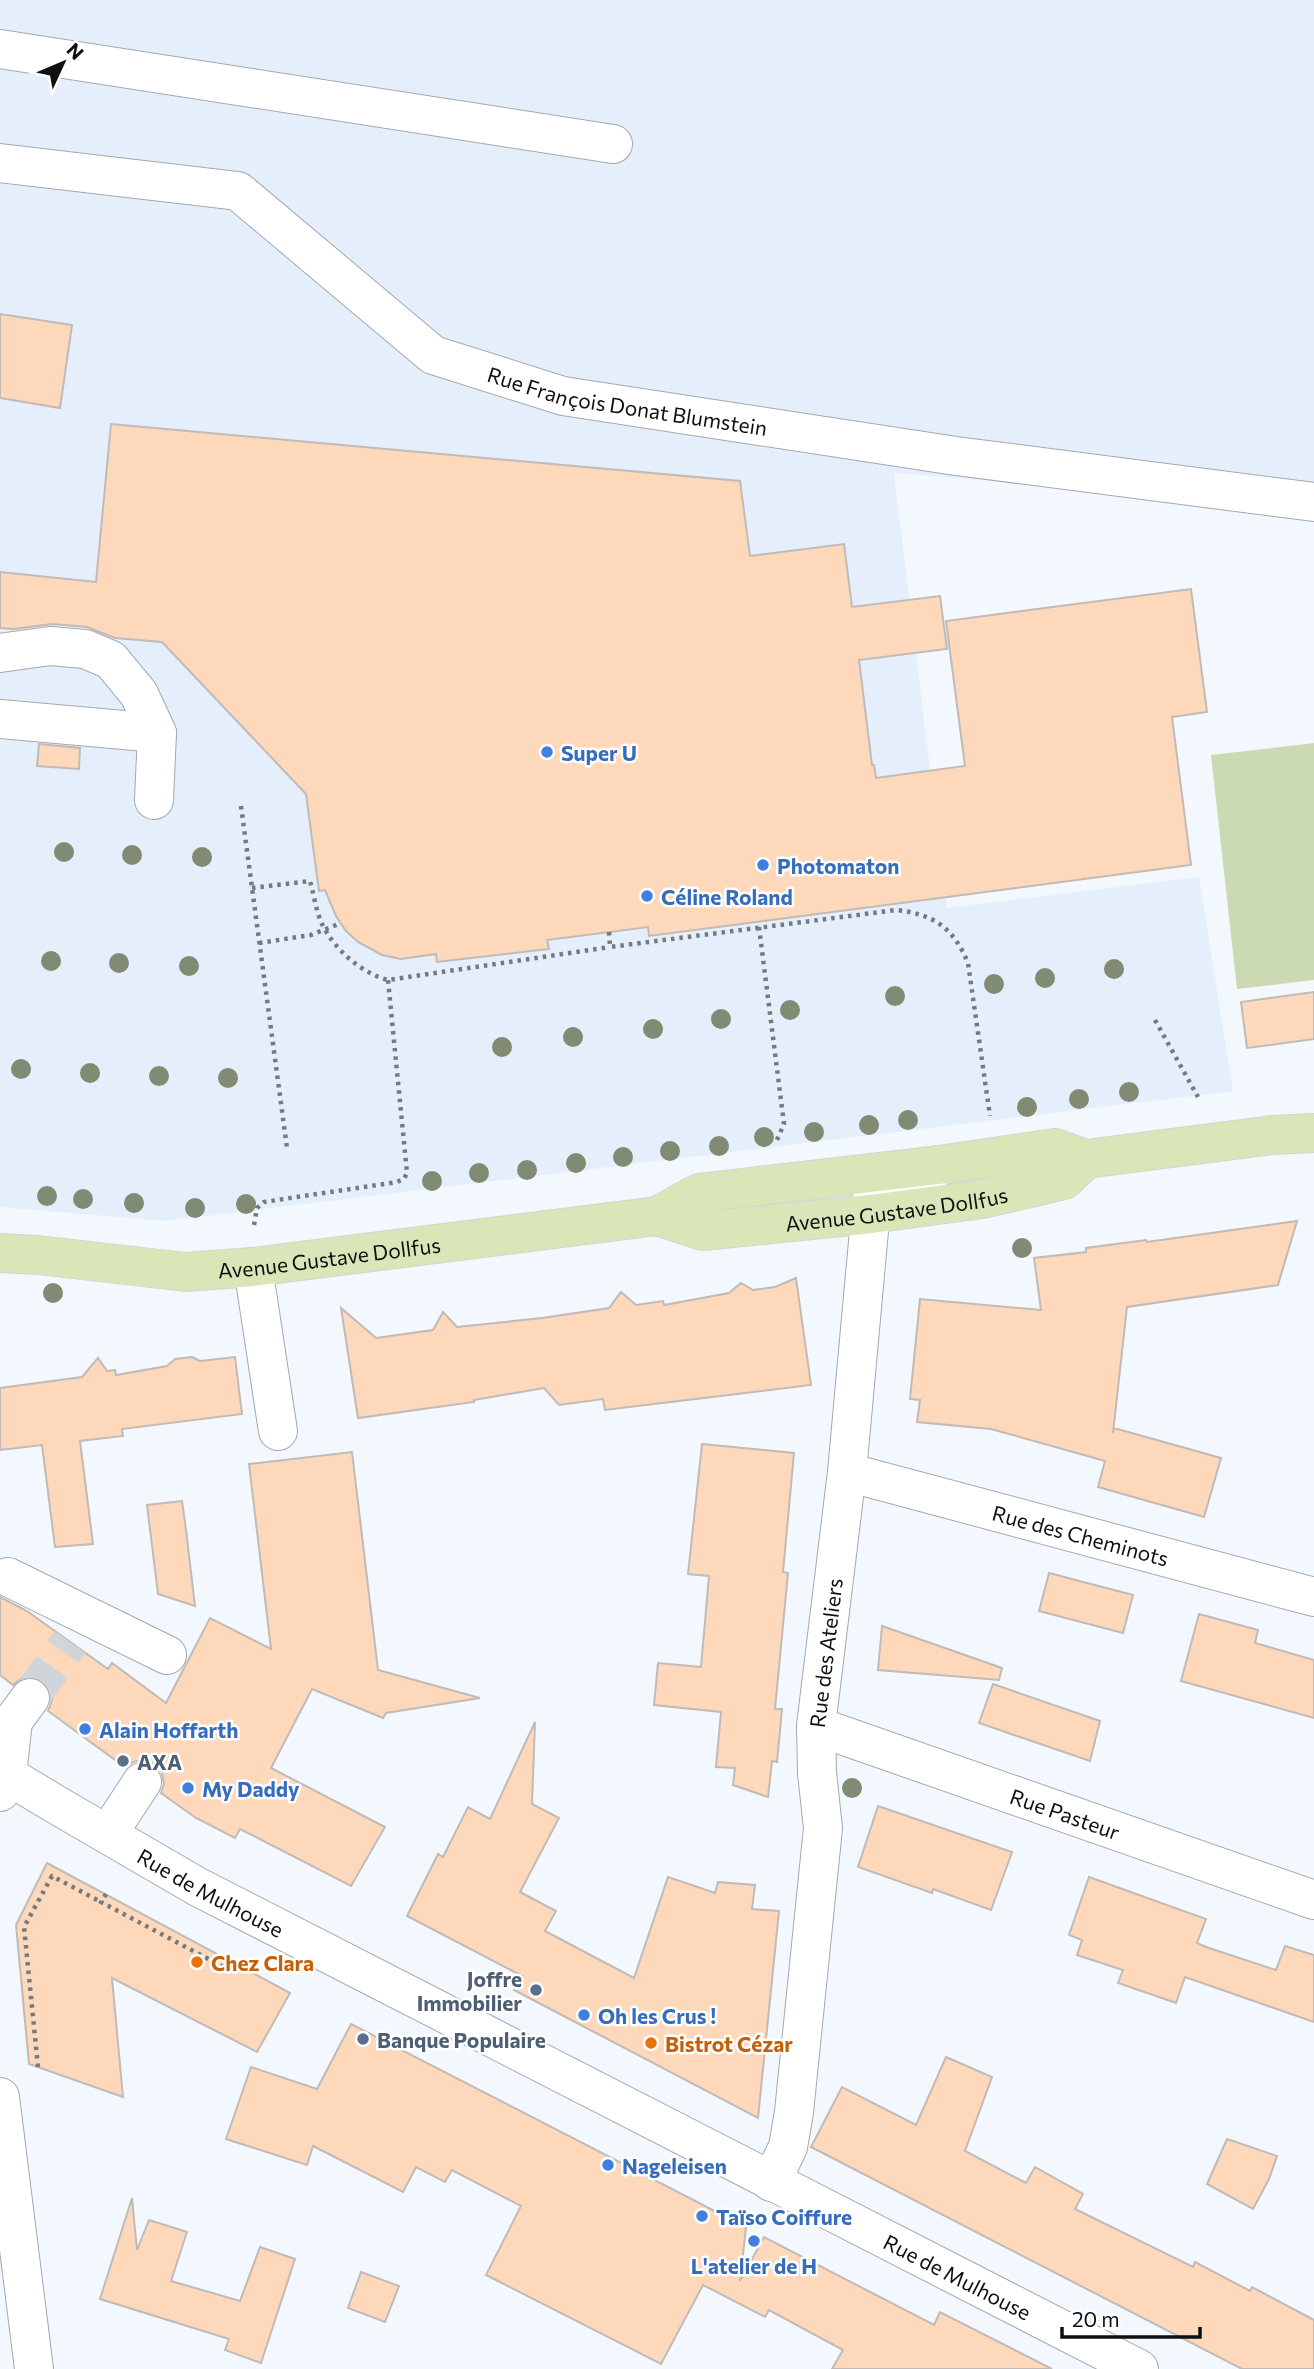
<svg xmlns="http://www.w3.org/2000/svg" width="1314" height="2369" font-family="Commissioner,sans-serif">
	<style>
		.built { fill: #e4effb }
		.green { fill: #ccdab3 }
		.building { fill: #fdd8bb; stroke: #c1bab6; stroke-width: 2 }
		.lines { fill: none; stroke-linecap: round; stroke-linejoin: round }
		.minor-tunnel { stroke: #d0d5da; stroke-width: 38; stroke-dasharray: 38 19; stroke-linecap: butt }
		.minor-casing { stroke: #a4a9ae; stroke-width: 40 }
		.major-casing { stroke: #d3d4d4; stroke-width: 40 }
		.path { stroke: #767a7e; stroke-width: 4.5; stroke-dasharray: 3.5 5; stroke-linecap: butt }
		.minor { stroke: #fff; stroke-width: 38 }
		.major { stroke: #dbe6b8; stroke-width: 38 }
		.tree { fill: #818a73 }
		.shop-dot { fill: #3f7fe0; stroke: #fff; stroke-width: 2.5 }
		.service-dot { fill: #5c6f8a; stroke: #fff; stroke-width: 2.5 }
		.food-dot { fill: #e8710a; stroke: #fff; stroke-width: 2.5 }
		.labels { text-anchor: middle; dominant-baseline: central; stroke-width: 5; stroke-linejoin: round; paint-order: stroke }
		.street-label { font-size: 21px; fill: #0d0f11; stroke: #fff }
		.shop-label { font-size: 21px; font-weight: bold; fill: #366cbe; stroke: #fff; text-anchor: start }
		.service-label { font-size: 21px; font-weight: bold; fill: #4e5e75; stroke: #fff; text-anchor: start }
		.food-label { font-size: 21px; font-weight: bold; fill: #c56008; stroke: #fff; text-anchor: start }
	</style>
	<rect width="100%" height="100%" fill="#f3f8fe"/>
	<path class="built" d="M0,0H1314V506L894,473L947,908L1199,877L1233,1091L164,1221L0,1207Z"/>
	<path class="green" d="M1314,743V980L1237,989L1211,755Z"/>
	<path class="building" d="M0,314L72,325L60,408L0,398Z
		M111,424L740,481L750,556L844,544L852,607L940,596L947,649L859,660L872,765H874L876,778L965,766L946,621L1191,589L1207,712L1172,717L1191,865L649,936L648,927L547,940L549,949L437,962L436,954L401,959L382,955L358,942L346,931L336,916L325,890L319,891L306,794L162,642L115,638L87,627L52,624L14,629L0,628V572L96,582Z
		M39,744L80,748L79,769L37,766Z
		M1314,992V1039L1247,1048L1241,1002Z
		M1297,1221L1278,1285L1127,1307L1113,1433L1114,1428L1221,1458L1204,1517L1098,1487L1105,1461L991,1429L917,1422L920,1400L910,1399L920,1299L1041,1310L1034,1258L1086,1252V1248L1146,1240L1147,1242Z
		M796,1278L811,1385L605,1410L603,1399L559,1405L544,1388L474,1400V1402L358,1418L341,1308L376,1338L433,1330L443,1312L457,1327L542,1318L609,1308L621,1292L636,1305L663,1301L664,1305L729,1293L741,1283L753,1290L775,1287Z
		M192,1357L200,1361L235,1357L242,1414L122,1429L123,1436L80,1441L93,1544L55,1547L42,1445L0,1450V1388L82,1377L98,1358L107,1371L115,1370L116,1375L167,1366L175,1359Z
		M702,1444L794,1453L783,1572L788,1573L775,1709H782L777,1762L772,1761L768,1797L733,1785L735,1768L716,1767L721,1712L654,1705L658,1663L701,1667L709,1576L688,1574Z
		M352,1452L378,1670L480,1698L386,1713L383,1718L312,1689L271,1768L385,1827L351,1886L240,1829L235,1838L196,1818L161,1793L164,1784L162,1773L155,1764L143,1760L133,1762L126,1768L48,1711L52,1701L50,1690L42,1680L32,1676L22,1678L13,1685L0,1675V1597L27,1611L108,1669L112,1663L166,1703L210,1618L271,1649L249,1464Z
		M182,1501L186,1530L195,1606L158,1594L147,1505Z
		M1049,1573L1133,1595L1123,1633L1039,1611Z
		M1199,1614L1258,1630L1255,1643L1314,1660V1718L1181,1681Z
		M882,1626L1002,1668L999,1680L878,1670Z
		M993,1684L1100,1721L1090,1761L979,1723Z
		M535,1722L532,1804L559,1818L520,1892L556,1911L545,1931L634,1978L668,1877L715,1893L718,1882L755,1885L752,1909L779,1911L758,2118L514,1990L522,1976L407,1916L438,1854L443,1857L468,1807L490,1819Z
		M878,1806L1012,1852L991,1910L933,1889L932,1893L858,1867Z
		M47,1863L290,1993L257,2052L112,1978L123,2097L29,2064L16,1925Z
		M1089,1877L1206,1919L1197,1943L1206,1947L1276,1970L1285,1946L1314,1955V2022L1185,1977L1176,2003L1118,1983L1123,1970L1077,1955L1082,1940L1069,1935Z
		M351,2024L746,2227L740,2281L764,2237L934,2325L940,2312L1052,2369H832L843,2350L769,2310L765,2317L703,2285L661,2364L486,2275L521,2206L452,2170L445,2182L416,2167L403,2192L313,2146L307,2165L226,2139L251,2067L317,2089Z
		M946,2057L992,2077L965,2151L1026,2183L1035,2167L1083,2194L1075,2209L1193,2267L1195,2262L1250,2291L1252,2287L1314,2320V2369H1242L811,2147L842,2087L916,2125Z
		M1227,2139L1277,2156L1269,2179L1253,2209L1207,2184Z
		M132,2198L137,2250L149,2220L187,2232L171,2281L240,2301L260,2247L295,2259L261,2363L225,2350L229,2339L100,2299Z
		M361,2272L399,2286L385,2322L348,2308Z"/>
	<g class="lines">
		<path class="minor-tunnel" d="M30,1698L70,1642"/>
		<defs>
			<g id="minor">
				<path d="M0,49L613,144"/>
				<path id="s1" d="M0,163L238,191L433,355L563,396L956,456L1314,502"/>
				<path d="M0,653L50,646L85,649L111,660L139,694L157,733L154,800"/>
				<path d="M0,719L157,733"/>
				<path d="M253,1267L278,1431"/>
				<path id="s2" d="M847,1472L1314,1597"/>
				<path d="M8,1577L167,1655"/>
				<path id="s3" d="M816,1726L1314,1900"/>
				<path id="s4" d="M0,1768L7,1775L55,1804L198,1887L1139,2369"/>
				<path d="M0,1792L7,1775L13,1721L30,1698"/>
				<path d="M119,1817L142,1782"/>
				<path d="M0,2097L34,2369"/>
				<path id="s5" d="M771,2182L788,2147L794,2112L823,1828L817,1773L816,1726L847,1472L872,1198L918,1183L939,1165"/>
			</g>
			<g id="major">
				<path id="s6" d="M657,1216L703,1231L871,1214L982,1199L1064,1180L1086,1159"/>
				<path id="s7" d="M0,1253L38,1255L186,1272L253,1267L657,1216L699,1193L939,1165L1055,1148L1086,1159L1273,1135L1314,1133"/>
			</g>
		</defs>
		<use href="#minor" class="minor-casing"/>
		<use href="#major" class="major-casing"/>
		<path class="path" d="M241,806L287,1148
			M252,888L310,881C314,895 316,911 322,924C334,949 361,973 388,980L610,947
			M759,927L784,1124L777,1140
			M609,932L610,947L896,910C933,914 953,927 968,963L990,1116
			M259,943L311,935L341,923
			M1155,1020L1198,1097
			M254,1225L257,1208L264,1202L397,1182L404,1179L407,1173L388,980
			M106,1894L101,1902L231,1971L234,1963
			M38,2067L24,1927L52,1876L101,1902"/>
		<use href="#minor" class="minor"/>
		<use href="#major" class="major"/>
	</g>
	<g class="tree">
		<circle cx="64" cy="852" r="10"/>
		<circle cx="132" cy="855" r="10"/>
		<circle cx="202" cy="857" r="10"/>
		<circle cx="51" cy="961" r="10"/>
		<circle cx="119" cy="963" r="10"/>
		<circle cx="189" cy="966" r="10"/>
		<circle cx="1114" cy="969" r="10"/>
		<circle cx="1045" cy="978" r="10"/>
		<circle cx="994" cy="984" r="10"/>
		<circle cx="895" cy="996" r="10"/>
		<circle cx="790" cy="1010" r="10"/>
		<circle cx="721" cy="1019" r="10"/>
		<circle cx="653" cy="1029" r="10"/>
		<circle cx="573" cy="1037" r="10"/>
		<circle cx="502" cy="1047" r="10"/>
		<circle cx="21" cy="1069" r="10"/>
		<circle cx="90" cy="1073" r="10"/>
		<circle cx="159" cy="1076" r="10"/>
		<circle cx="228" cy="1078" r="10"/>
		<circle cx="1129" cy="1092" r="10"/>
		<circle cx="1079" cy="1099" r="10"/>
		<circle cx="1027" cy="1107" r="10"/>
		<circle cx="908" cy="1120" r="10"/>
		<circle cx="869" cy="1125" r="10"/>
		<circle cx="814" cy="1132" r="10"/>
		<circle cx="764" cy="1137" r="10"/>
		<circle cx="719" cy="1146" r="10"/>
		<circle cx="670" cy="1151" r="10"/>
		<circle cx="623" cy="1157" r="10"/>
		<circle cx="576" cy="1163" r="10"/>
		<circle cx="527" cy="1170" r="10"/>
		<circle cx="479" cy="1173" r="10"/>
		<circle cx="432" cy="1181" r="10"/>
		<circle cx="47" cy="1196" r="10"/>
		<circle cx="83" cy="1199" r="10"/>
		<circle cx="134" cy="1203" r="10"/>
		<circle cx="246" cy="1204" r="10"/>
		<circle cx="195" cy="1208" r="10"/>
		<circle cx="1022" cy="1248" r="10"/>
		<circle cx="53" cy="1293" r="10"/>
		<circle cx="852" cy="1788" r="10"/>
	</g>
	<g class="shop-dot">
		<circle cx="547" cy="752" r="7"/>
		<circle cx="763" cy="865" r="7"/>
		<circle cx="647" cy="896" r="7"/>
		<circle cx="85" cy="1729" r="7"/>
		<circle cx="188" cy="1788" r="7"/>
		<circle cx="584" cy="2015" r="7"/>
		<circle cx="608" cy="2165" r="7"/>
		<circle cx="702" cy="2216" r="7"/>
		<circle cx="754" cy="2241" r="7"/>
	</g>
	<g class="service-dot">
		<circle cx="123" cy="1761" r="7"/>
		<circle cx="536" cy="1990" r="7"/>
		<circle cx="363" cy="2039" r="7"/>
	</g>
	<g class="food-dot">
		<circle cx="197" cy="1962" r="7"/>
		<circle cx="651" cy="2043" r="7"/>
	</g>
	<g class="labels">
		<g class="street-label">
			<text stroke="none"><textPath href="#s1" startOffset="695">Rue François Donat Blumstein</textPath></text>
			<text stroke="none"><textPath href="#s6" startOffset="243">Avenue Gustave Dollfus</textPath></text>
			<text stroke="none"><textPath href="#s7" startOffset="331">Avenue Gustave Dollfus</textPath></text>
			<text stroke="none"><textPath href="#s2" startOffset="242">Rue des Cheminots</textPath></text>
			<text stroke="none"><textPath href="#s5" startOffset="536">Rue des Ateliers</textPath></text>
			<text stroke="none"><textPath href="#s3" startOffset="264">Rue Pasteur</textPath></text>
			<text stroke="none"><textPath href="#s4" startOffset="245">Rue de Mulhouse</textPath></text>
			<text stroke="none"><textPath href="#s4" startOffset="1085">Rue de Mulhouse</textPath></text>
		</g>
		<g class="shop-label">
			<text x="561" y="752">Super U</text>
			<text x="777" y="865">Photomaton</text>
			<text x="661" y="896">Céline Roland</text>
			<text x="99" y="1729">Alain Hoffarth</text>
			<text x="202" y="1788">My Daddy</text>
			<text x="598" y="2015">Oh les Crus !</text>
			<text x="622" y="2165">Nageleisen</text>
			<text x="716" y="2216">Taïso Coiffure</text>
			<text x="754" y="2265" text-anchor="middle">L'atelier de H</text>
		</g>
		<g class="service-label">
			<text x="137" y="1761">AXA</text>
			<text x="522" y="1978" text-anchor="end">Joffre<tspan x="522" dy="24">Immobilier</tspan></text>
			<text x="377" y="2039">Banque Populaire</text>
		</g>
		<g class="food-label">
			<text x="211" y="1962">Chez Clara</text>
			<text x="665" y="2043">Bistrot Cézar</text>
		</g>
	</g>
	<g transform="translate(63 63) rotate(46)" stroke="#ffffff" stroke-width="5" paint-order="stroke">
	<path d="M0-5L12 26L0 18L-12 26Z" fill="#0d0f11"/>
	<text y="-10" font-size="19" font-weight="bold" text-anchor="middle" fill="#0d0f11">N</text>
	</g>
	<path d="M1062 2327v10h138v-10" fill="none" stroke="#0d0f11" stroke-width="3.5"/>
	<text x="1072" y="2327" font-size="21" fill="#0d0f11" stroke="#ffffff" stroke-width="5" paint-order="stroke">20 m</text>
</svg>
